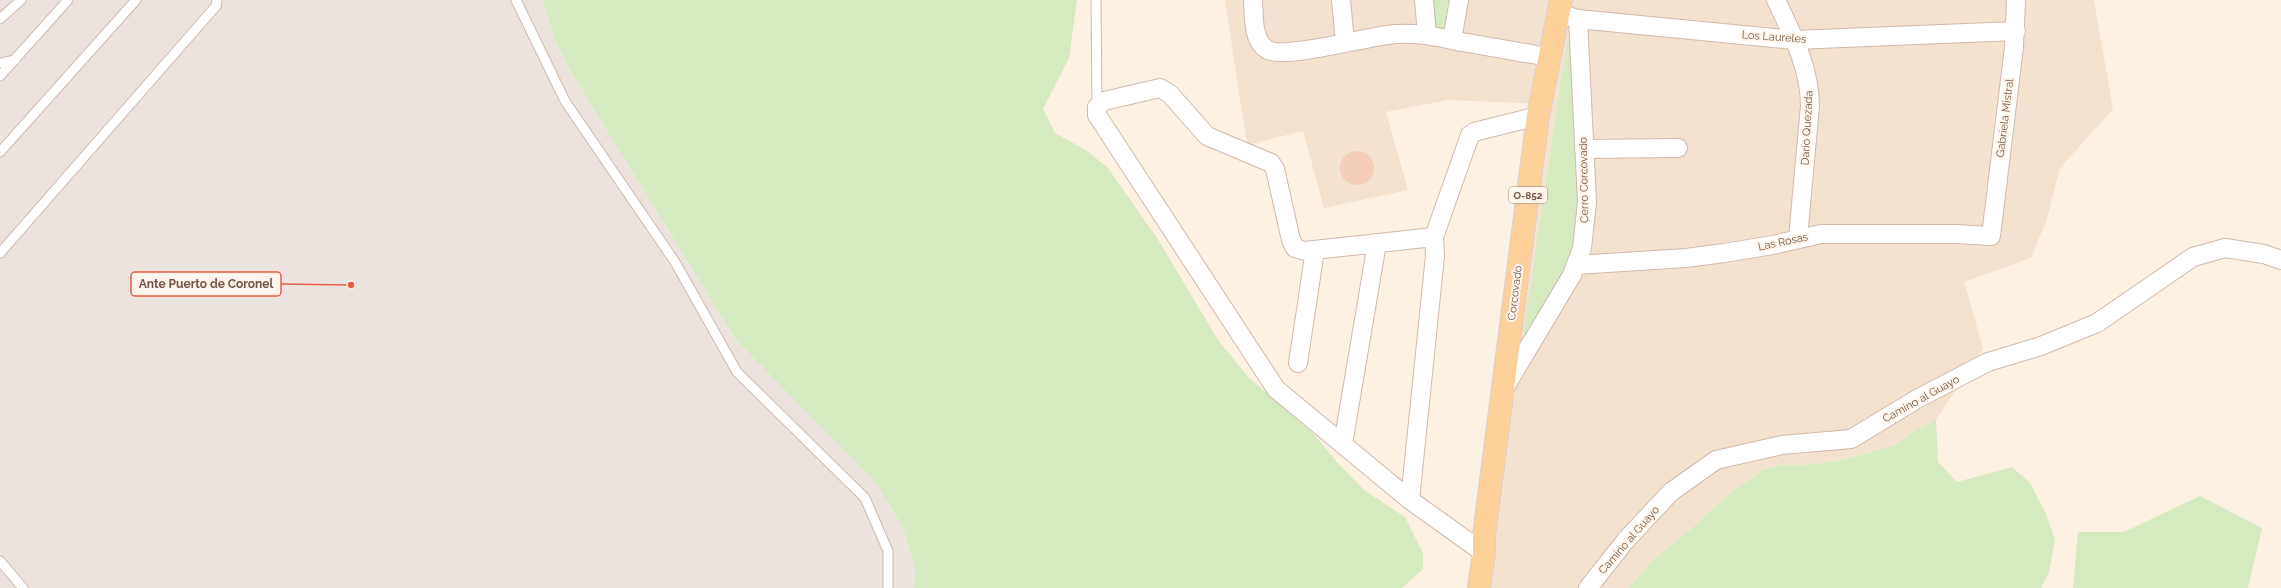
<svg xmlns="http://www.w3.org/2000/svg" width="2281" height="588" font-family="Raleway,sans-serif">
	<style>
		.residential { fill: #f4e2d1 }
		.industrial { fill: #ece3de }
		.green { fill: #d5eac1 }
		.building { fill: #f3ccba }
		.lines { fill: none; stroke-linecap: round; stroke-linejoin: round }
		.lane-casing { stroke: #d0b9ac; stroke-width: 11 }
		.street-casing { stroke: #d0b9ac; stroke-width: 20 }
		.primary-casing { stroke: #d8cfcc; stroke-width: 24 }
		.lane { stroke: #fff; stroke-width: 9 }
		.street { stroke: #fff; stroke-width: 18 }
		.primary { stroke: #fdd09a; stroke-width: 22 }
		.labels { text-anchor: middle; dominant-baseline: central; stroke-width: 4; stroke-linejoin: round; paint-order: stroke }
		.shield { fill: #fff5ea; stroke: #9e8579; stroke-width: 1 }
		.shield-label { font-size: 10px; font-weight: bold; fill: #755548 }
		.street-label { font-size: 11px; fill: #755548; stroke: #fff5ea }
		.leader { fill: none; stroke: #e95d45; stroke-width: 1.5 }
		.callout-dot { fill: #e95d45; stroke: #fff5ea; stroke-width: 1.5 }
		.callout { fill: #fff5ea; stroke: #e95d45; stroke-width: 1.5 }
		.callout-label { font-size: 12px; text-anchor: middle; font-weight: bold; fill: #755548 }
	</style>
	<rect width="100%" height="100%" fill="#fdf1e3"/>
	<path class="residential" d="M1225,0H2094L2113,109L2060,168L2047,219L2031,258L1964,282L1983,348L1936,420L1913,432L1893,446L1837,461L1803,465H1780L1763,470L1733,491L1693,527L1653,560L1629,588H1481L1543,104L1448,100L1386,112L1408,190L1324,208L1303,131L1247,145Z"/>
	<path class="industrial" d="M0,0H542L555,40L571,72L736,340L876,483L903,527L915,569L914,588H0Z"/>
	<path class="green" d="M542,0H1077L1069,58L1043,109L1055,133L1086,150L1108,168L1159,241L1218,340L1250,379L1307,426L1335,460L1364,490L1405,517L1423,553V569L1402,588H914L915,569L903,527L876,483L736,340L571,72L555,40Z
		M1431,0H1456L1451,31H1437L1433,26Z
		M1567,41L1570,45L1581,200L1572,263L1521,348Z
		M1936,420L1938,462L1957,482L2012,467L2030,483L2045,512L2055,539L2049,572L2041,588H1629L1653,560L1693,527L1733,491L1763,470L1780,465H1803L1837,461L1893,446L1913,432Z
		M2200,496L2262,528L2248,588H2073L2078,532H2124Z"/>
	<path class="building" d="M1340 168a17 17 0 1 1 34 0a17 17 0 1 1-34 0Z"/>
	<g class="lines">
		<defs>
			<path id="lane" d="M516,0L565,101L675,262L737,372L865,498L888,551V588
				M1096,0L1097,106
				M0,19L21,0
				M0,63L15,60
				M0,76L68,0
				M0,152L136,0
				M0,253L216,6L217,0
				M0,561L23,588"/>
			<path id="street" d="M1253,0C1254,15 1252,42 1268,50C1285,59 1363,38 1387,35C1413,31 1437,37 1462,42C1491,47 1520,52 1549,57
				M1341,0L1345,42
				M1424,0L1427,35
				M1776,0C1792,34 1810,68 1810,106L1798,238
				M1558,13L1578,19L1794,40L2016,31
				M1452,40L1459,0
				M1584,149L1678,148
				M1434,237L1305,251L1295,248L1291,240L1275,169L1271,163L1207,136L1170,94L1160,88L1104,101L1097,107V115L1276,389L1410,500L1484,553
				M1576,265L1686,258L1724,253L1773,245L1821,234H1955L1991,236L2014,47L2016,0
				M1298,363L1315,250
				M1505,387L1572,275L1582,248L1587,202L1578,19
				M1343,444L1377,243
				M1410,500L1435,256L1434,237L1470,135L1474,132L1538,116
				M1588,588L1626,540L1671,492L1716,460L1782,445L1851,439L1917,399L1988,362L2041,346L2097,323L2193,257L2225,248L2264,254L2281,260"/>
			<path id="primary" d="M1479,588L1484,553V535L1538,116L1561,0"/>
		</defs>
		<use href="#lane" class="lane-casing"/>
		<use href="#street" class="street-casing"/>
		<use href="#primary" class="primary-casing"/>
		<use href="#lane" class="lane"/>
		<use href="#street" class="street"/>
		<use href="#primary" class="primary"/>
	</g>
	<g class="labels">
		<rect class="shield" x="1509" y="187" width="38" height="16" rx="3"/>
		<g class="shield-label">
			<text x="1528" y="195">O-852</text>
		</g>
		<g class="street-label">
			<text transform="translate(1774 37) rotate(4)">Los Laureles</text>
			<text transform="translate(2005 118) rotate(-83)">Gabriela Mistral</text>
			<text transform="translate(1807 128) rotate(-87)">Darío Quezada</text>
			<text transform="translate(1584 180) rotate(-91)">Cerro Corcovado</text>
			<text transform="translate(1783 242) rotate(-12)">Las Rosas</text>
			<text transform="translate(1515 293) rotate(-83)">Corcovado</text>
			<text transform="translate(1921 399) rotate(-29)">Camino al Guayo</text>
			<text transform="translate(1629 540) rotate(-49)">Camino al Guayo</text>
		</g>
	</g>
	<path class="leader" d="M351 285L281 284"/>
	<circle class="callout-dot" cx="351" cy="285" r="4"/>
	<rect class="callout" x="131" y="272" width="150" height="24" rx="4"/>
	<g class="callout-label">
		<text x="206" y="288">Ante Puerto de Coronel</text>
	</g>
</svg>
